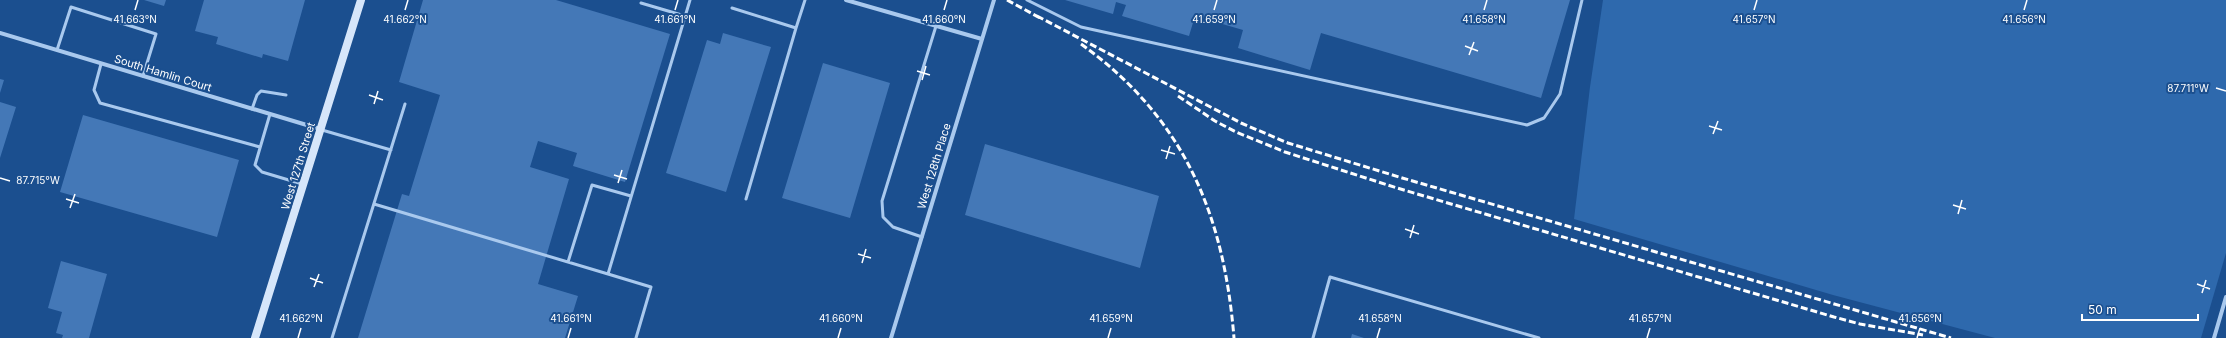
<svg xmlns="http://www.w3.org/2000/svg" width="2226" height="338" font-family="Inter,sans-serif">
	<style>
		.green { fill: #2e69ad }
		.building { fill: #4478b7 }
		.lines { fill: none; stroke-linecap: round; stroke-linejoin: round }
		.lane { stroke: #a9c9ee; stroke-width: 3 }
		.street { stroke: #a9c9ee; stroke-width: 4 }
		.secondary { stroke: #d6e6fa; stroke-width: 8 }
		.rail { stroke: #fff; stroke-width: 3; stroke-dasharray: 7 3; stroke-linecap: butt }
		.ticks { fill: none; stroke: #fff; stroke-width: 1.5 }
		.labels { text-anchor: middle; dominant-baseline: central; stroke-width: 4; stroke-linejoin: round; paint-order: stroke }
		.street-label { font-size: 11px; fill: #fff; stroke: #1b4f8f }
		.ticks-label { font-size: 10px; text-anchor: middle; fill: #fff; stroke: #1b4f8f; stroke-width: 4; stroke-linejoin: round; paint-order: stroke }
	</style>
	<rect width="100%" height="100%" fill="#1b4f8f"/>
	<path class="green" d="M1603,0H2226V253L2201,338H1995L1833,295L1574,219L1590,87Z"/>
	<path class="building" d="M144,0H166L164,6Z
		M204,0H305L288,61L263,54L262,58L216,44L218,37L195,31Z
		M423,0H556L670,34L625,182L573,166L577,153L538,141L530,167L569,179L538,284L578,296L565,338H358L402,194L409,196L440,95L399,82Z
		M1065,0H1570L1541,98L1321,33L1310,70L1238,48L1243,30L1195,16L1189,36L1122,16L1126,5L1116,2L1113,14Z
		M723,33L771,47L726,192L666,173L707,40L720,44Z
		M823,63L890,83L850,218L782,198Z
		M0,79L4,80L0,93Z
		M0,102L16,107L0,158Z
		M83,115L239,160L217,237L60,192Z
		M985,144L1159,196L1140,268L965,215Z
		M61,261L107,274L89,338H62L63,335L56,333L62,312L48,308Z
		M1352,334L1364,338H1351Z"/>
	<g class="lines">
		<path class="lane" d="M1027,0L1081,27L1527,125L1544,118L1560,94L1582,0
			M641,3L685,16
			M732,8L796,28L805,0
			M57,50L71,7L156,34L143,76
			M101,64L94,90L100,103L260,147
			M252,109L257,95L261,91L286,95
			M270,114L255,165L262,172L302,184
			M322,130L391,150
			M746,199L796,28
			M374,204L608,274L690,0
			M922,237L893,227L883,217L882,201L936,26
			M568,262L592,185L631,196
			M608,274L651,287L636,338
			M332,338L405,104
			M1313,338L1330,277L1539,338"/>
		<path class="street" d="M846,0L982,39
			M0,33L320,129
			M891,338L994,0
			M2214,338L2226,297"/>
		<path class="secondary" d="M255,338L361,0"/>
		<path class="rail" d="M1007,0L1042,19
			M1037,16L1241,123L1288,143L1399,177L1951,338
			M1081,44C1184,118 1224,214 1234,338
			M1178,96L1215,121L1236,132L1285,152L1397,188L1834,317L1860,324L1923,335"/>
	</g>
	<path class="ticks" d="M135,10L138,0M405,10L408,0M675,10L678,0M944,10L947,0M1214,10L1217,0M1484,10L1487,0M1754,10L1757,0M2024,10L2027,0M1465,46L1478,51M1469,55L1474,42M917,71L930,75M922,80L926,66M2216,88L2226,91M369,95L383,100M374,104L378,91M1709,126L1722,130M1713,134L1718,121M1161,150L1175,154M1166,159L1170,146M614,175L627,179M0,178L10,181M618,183L622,170M66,199L79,203M1953,205L1966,209M70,208L75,194M1958,214L1962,200M1405,229L1419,234M1410,238L1414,225M858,254L871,258M862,263L866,249M310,278L323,283M2197,284L2210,289M314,287L319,274M2202,293L2206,280M298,338L301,328M568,338L571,328M838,338L841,328M1108,338L1111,328M1377,338L1380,328M1647,338L1650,328M1917,338L1920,328"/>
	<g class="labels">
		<g class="street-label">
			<text transform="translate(163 73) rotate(17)">South Hamlin Court</text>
			<text transform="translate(298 166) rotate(-73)">West 127th Street</text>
			<text transform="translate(934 166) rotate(-73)">West 128th Place</text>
		</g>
	</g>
	<g class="ticks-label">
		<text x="135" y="23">41.663°N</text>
		<text x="405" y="23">41.662°N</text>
		<text x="675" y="23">41.661°N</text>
		<text x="944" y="23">41.660°N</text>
		<text x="1214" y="23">41.659°N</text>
		<text x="1484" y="23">41.658°N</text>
		<text x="1754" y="23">41.657°N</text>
		<text x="2024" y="23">41.656°N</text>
		<text x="2188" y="92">87.711°W</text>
		<text x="38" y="184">87.715°W</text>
		<text x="301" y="322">41.662°N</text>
		<text x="571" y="322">41.661°N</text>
		<text x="841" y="322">41.660°N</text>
		<text x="1111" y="322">41.659°N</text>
		<text x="1380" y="322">41.658°N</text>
		<text x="1650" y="322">41.657°N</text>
		<text x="1920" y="322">41.656°N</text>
	</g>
	<path d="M2082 314v6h116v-6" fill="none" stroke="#ffffff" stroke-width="2"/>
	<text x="2088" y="314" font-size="12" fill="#ffffff" stroke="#1b4f8f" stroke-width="3" paint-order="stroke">50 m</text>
</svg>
